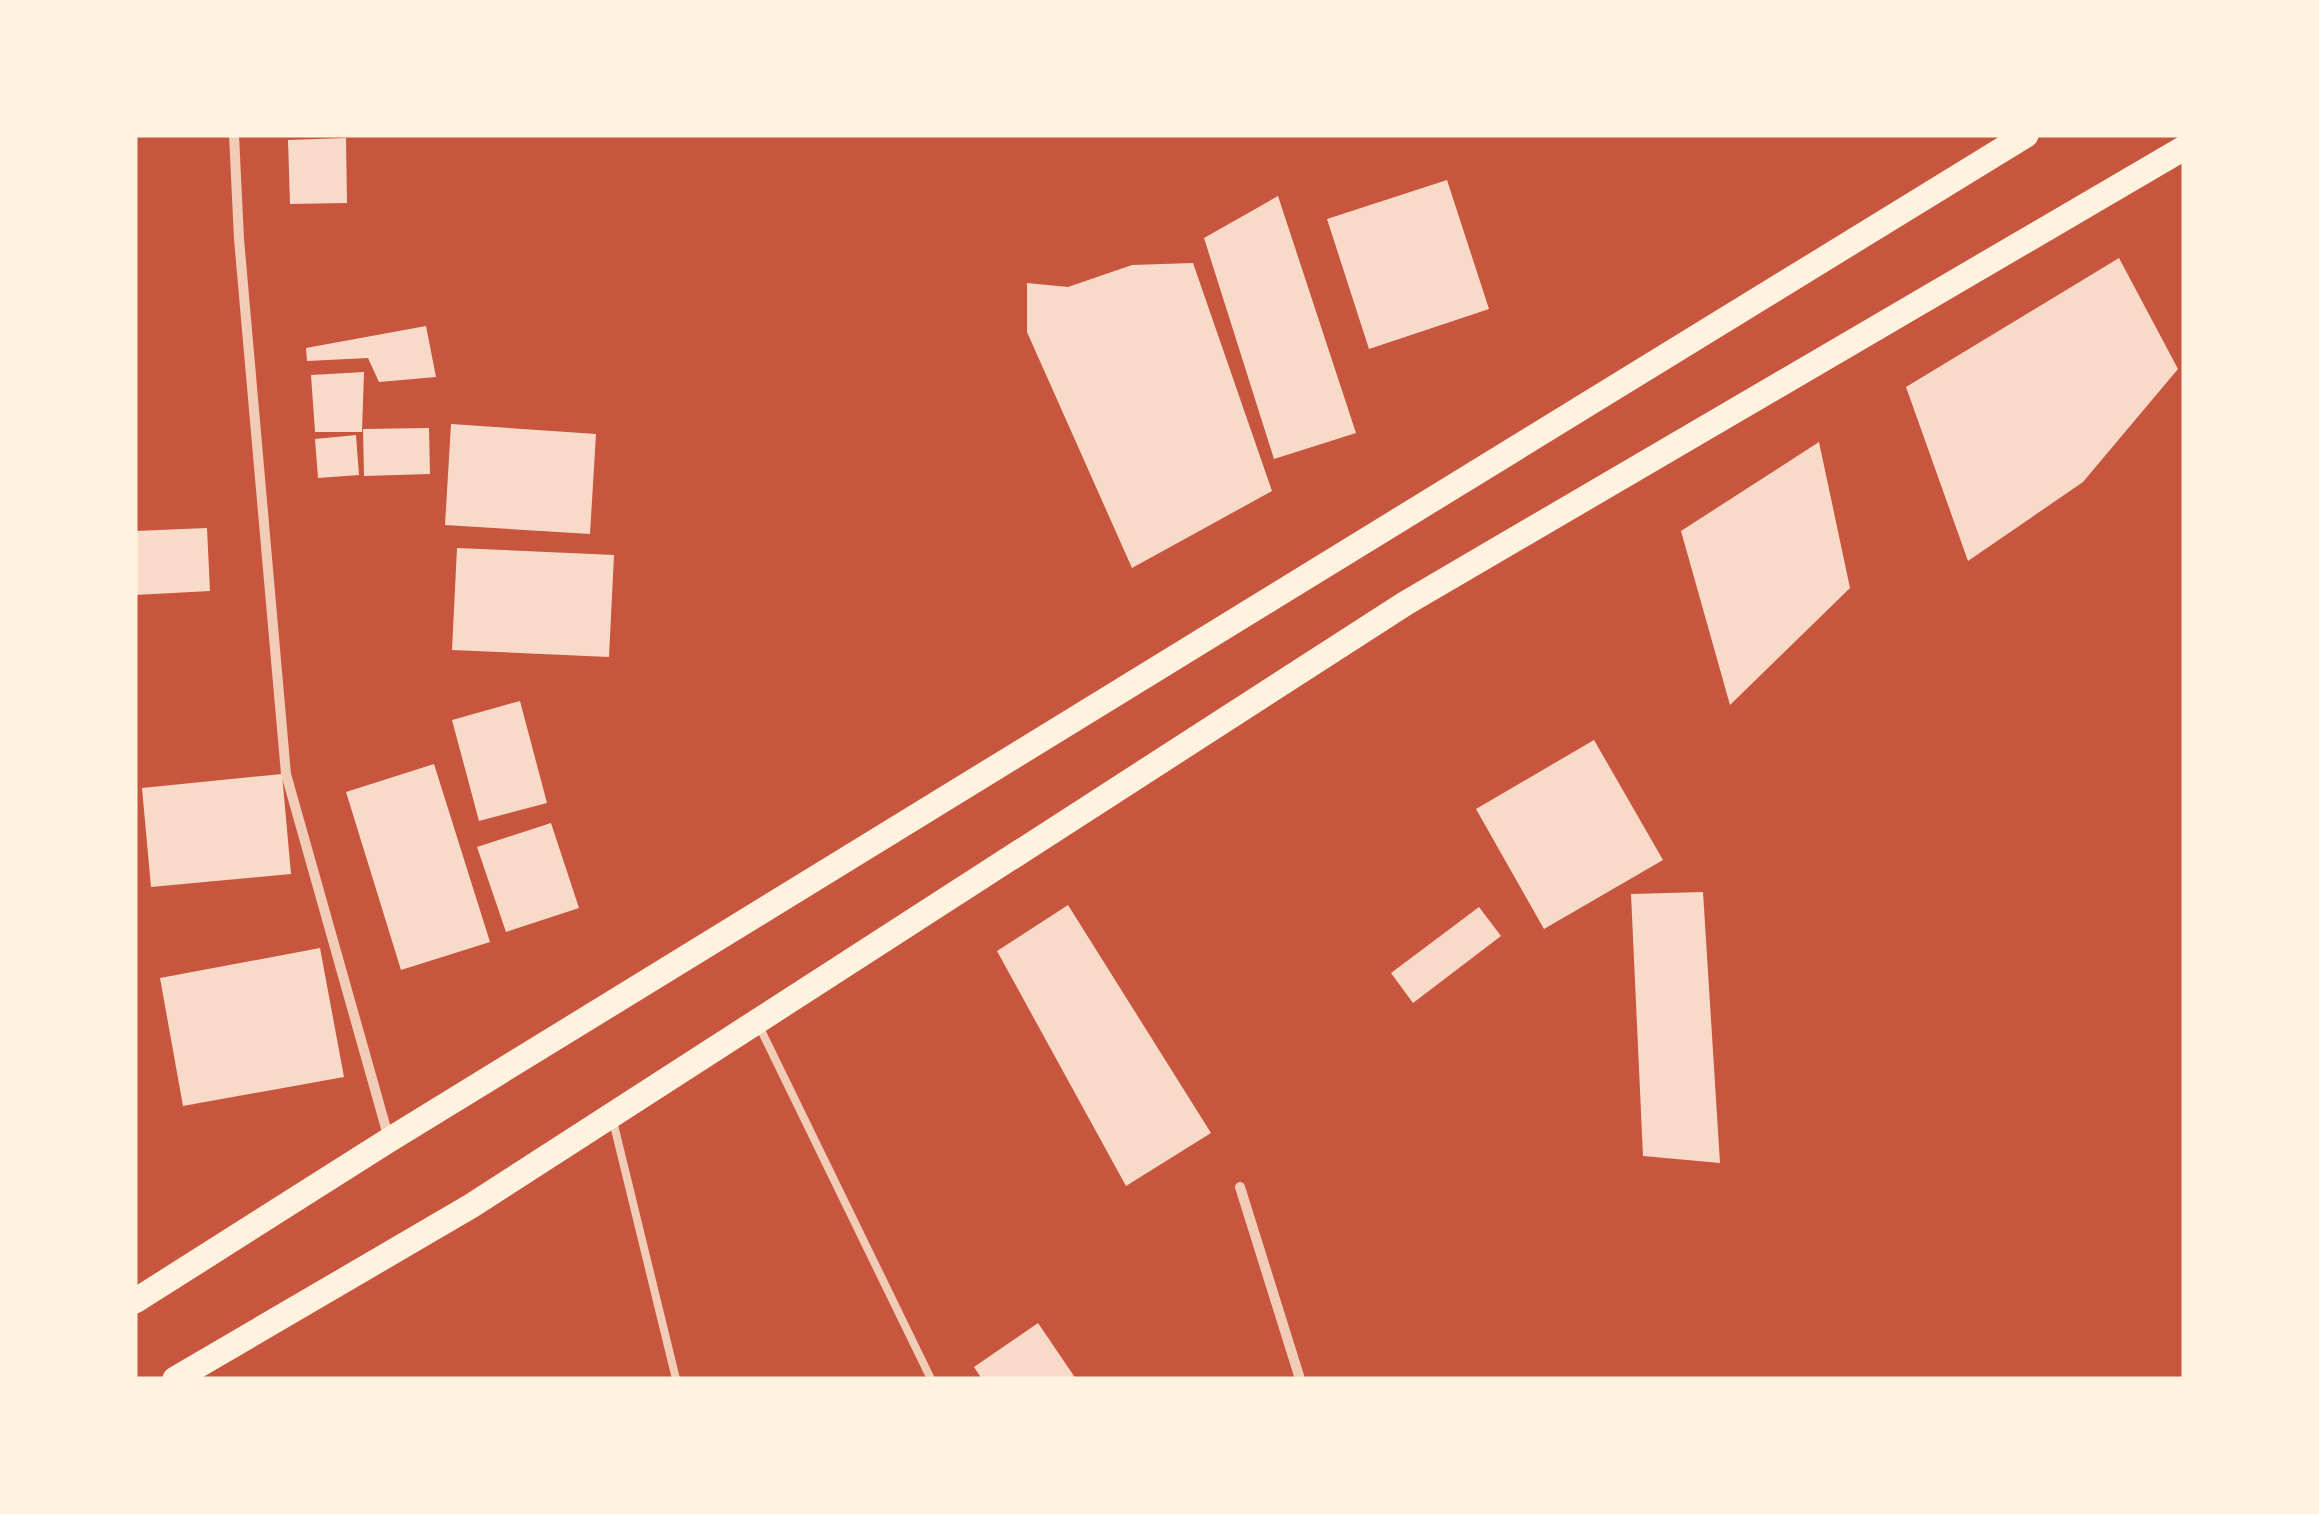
<svg xmlns="http://www.w3.org/2000/svg" width="2319" height="1514" font-family="Inter,sans-serif">
	<style>
		.building { fill: #f7dbc8 }
		.lines { fill: none; stroke-linecap: round; stroke-linejoin: round }
		.service { stroke: #f1ccb7; stroke-width: 8 }
		.minor { stroke: #f1ccb7; stroke-width: 10 }
		.primary { stroke: #fff3e0; stroke-width: 25 }
	</style>
	<rect width="100%" height="100%" fill="#c8553d"/>
	<path class="building" d="M346,138L347,203L290,204L288,140Z
		M1447,180L1489,309L1369,349L1327,219Z
		M1278,196L1356,433L1274,459L1204,238Z
		M2119,258L2178,369L2083,482L1968,561L1906,387Z
		M1193,263L1272,491L1132,568L1027,332V283L1068,287L1132,265Z
		M426,326L436,377L379,382L368,358L307,361L306,348Z
		M364,372L362,432H315L311,375Z
		M451,424L596,434L590,534L445,525Z
		M429,428L430,474L364,476L363,429Z
		M356,435L359,475L318,478L315,439Z
		M1819,442L1850,588L1730,705L1681,531Z
		M207,528L210,591L135,595V531Z
		M457,548L614,555L609,657L452,650Z
		M520,701L547,803L479,821L452,720Z
		M1594,740L1663,860L1544,929L1476,809Z
		M434,764L490,942L401,970L346,792Z
		M282,774L291,874L151,887L142,788Z
		M551,823L579,908L506,932L477,847Z
		M1703,892L1720,1163L1643,1156L1631,894Z
		M1068,905L1211,1133L1126,1186L997,951Z
		M1479,907L1501,936L1413,1003L1391,973Z
		M320,948L344,1077L183,1106L160,978Z
		M1038,1323L1076,1379H982L974,1367Z"/>
	<g class="lines">
		<path class="service" d="M760,1028L931,1379
			M613,1121L676,1379"/>
		<path class="minor" d="M234,135L239,239L286,774L389,1139
			M1240,1187L1300,1379"/>
		<path class="primary" d="M135,1301L389,1140L2026,135
			M175,1379L471,1206L1406,603L2184,148"/>
	</g>
	<rect width="2319" height="1514" fill="none" stroke="#fff3e0" stroke-width="275"/>
</svg>
